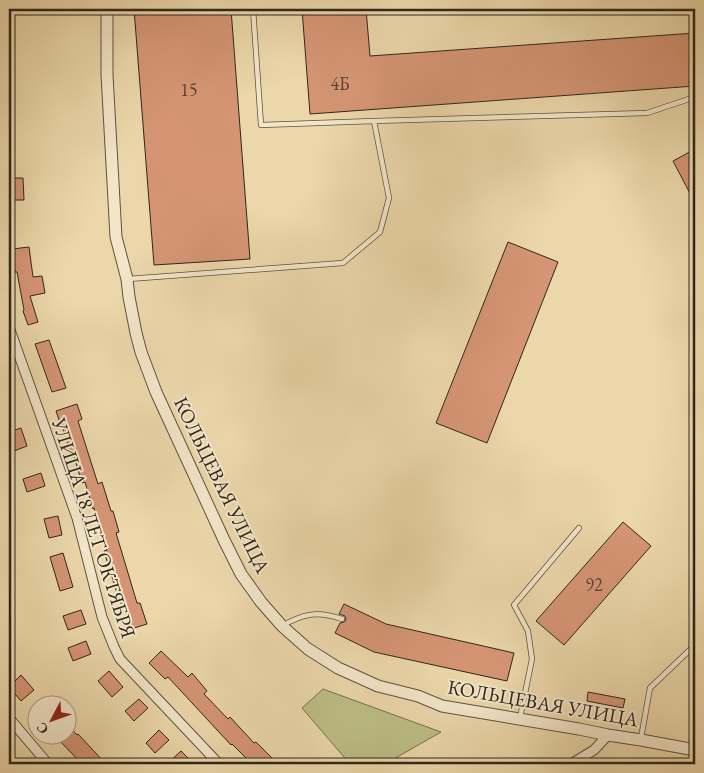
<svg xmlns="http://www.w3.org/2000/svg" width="704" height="773" font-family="'EB Garamond',serif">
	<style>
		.green { fill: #bcbd85; stroke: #767251 }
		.building { fill: #d59575; stroke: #2f271d }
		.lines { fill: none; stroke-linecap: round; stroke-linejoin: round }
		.service-casing { stroke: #5e5340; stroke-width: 6 }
		.minor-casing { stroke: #5e5340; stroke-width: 11 }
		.tertiary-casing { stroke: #5e5340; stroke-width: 13 }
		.service { stroke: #f2e5c8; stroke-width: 4.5 }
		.minor { stroke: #f2e5c8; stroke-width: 9 }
		.tertiary { stroke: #f2e5c8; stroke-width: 11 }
		.labels { text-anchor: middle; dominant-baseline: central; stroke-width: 4; stroke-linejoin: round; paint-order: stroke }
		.number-label { font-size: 18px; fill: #584233 }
		.street-label { font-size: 20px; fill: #2f271d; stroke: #f2e5c8 }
	</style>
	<rect width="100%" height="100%" fill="#ebd7aa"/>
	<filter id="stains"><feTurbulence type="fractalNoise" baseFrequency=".004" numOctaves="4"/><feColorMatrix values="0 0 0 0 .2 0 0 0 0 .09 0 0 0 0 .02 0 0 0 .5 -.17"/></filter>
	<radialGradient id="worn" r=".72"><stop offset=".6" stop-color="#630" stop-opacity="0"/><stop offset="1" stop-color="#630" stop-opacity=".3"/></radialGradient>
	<path class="green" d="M323,689L441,732L385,764H350L302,708Z"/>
	<path class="building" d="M134,9H231L250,259L154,265Z
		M302,9H366L370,56L695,33V86L310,114Z
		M695,149V203L673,161Z
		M9,178H23L24,200H9Z
		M508,242L558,262L487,443L436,423Z
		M29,247L33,277L42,276L45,293L30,296L38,322L28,325L23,311L24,310L17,272H15L12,249Z
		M49,340L66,388L52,392L35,344Z
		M77,404L82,419L78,421L90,459L98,484L102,482L111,511H113L119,532L116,533L137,603H140L147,624L131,629L123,603H120L104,551L107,550L94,508L93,509L85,482L82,483L72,450L70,451L62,426H61L56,411Z
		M21,428L27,446L14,451L9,432Z
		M41,473L45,486L27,492L23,479Z
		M58,516L62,535L49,538L44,519Z
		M623,522L651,546L564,645L536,621Z
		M63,553L73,587L60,591L50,557Z
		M344,604L386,624L514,653L507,681L374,652L335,633L340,623L344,622L346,620L345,616L339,614Z
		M81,610L86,624L68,630L63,616Z
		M86,641L91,654L73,661L68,648Z
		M161,651L188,677L192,673L207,691L204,694L228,719L230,717L254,743L256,742L278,764H252L232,744L231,745L168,677L165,679L149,663Z
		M109,671L123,687L112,697L98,681Z
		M21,675L34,690L21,701L9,687Z
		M588,692L625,699L623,708L587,701Z
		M139,699L148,708L134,721L125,711Z
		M68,725L77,735L78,734L106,764H82L55,736H68Z
		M159,730L169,740L155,753L146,743Z
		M181,751L190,760L186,764H167Z"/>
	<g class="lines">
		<defs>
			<path id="service" d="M374,121L647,113L695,97
				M128,279L343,263L380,232L389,198L374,121L261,125L253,9
				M282,626C304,613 318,611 342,619
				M520,718L532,659L528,631L514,605L579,528
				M641,738L650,688L695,645"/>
			<path id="minor" d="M9,327L77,518L102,617L114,647L120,659L219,764
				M9,718L48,764
				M571,764L594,750L608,735"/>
			<path id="tertiary" d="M107,9V75L116,237L127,279L129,297L136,333L141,352L156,392L224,540L241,574L261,602L282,626L308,649L338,668L378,686L418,696L442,706L579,729L608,735L641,740L695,750"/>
		</defs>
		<use href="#service" class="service-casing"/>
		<use href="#minor" class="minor-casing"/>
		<use href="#tertiary" class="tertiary-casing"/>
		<use href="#service" class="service"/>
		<use href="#minor" class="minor"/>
		<use href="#tertiary" class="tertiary"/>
	</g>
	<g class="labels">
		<g class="number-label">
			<text x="340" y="83">4Б</text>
			<text x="189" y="89">15</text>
			<text x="594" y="584">92</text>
		</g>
		<g class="street-label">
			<text transform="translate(222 485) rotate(64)">КОЛЬЦЕВАЯ УЛИЦА</text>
			<text transform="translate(94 528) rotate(72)">УЛИЦА 18 ЛЕТ ОКТЯБРЯ</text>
			<text transform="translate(543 703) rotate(10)">КОЛЬЦЕВАЯ УЛИЦА</text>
		</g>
	</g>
	<rect width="704" height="773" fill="none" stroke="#ebd7aa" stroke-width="30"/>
	<rect x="10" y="10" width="684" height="753" fill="none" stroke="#2f271d" stroke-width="2.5"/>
	<rect x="15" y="15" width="674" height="743" fill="none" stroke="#2f271d"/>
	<g transform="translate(52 720) rotate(229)"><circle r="24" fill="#f2e5c8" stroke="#a49984"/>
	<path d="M0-4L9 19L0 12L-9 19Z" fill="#8f2418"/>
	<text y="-8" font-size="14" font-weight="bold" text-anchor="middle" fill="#2f271d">С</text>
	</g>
	<rect width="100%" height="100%" filter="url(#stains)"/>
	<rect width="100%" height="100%" fill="url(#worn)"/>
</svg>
